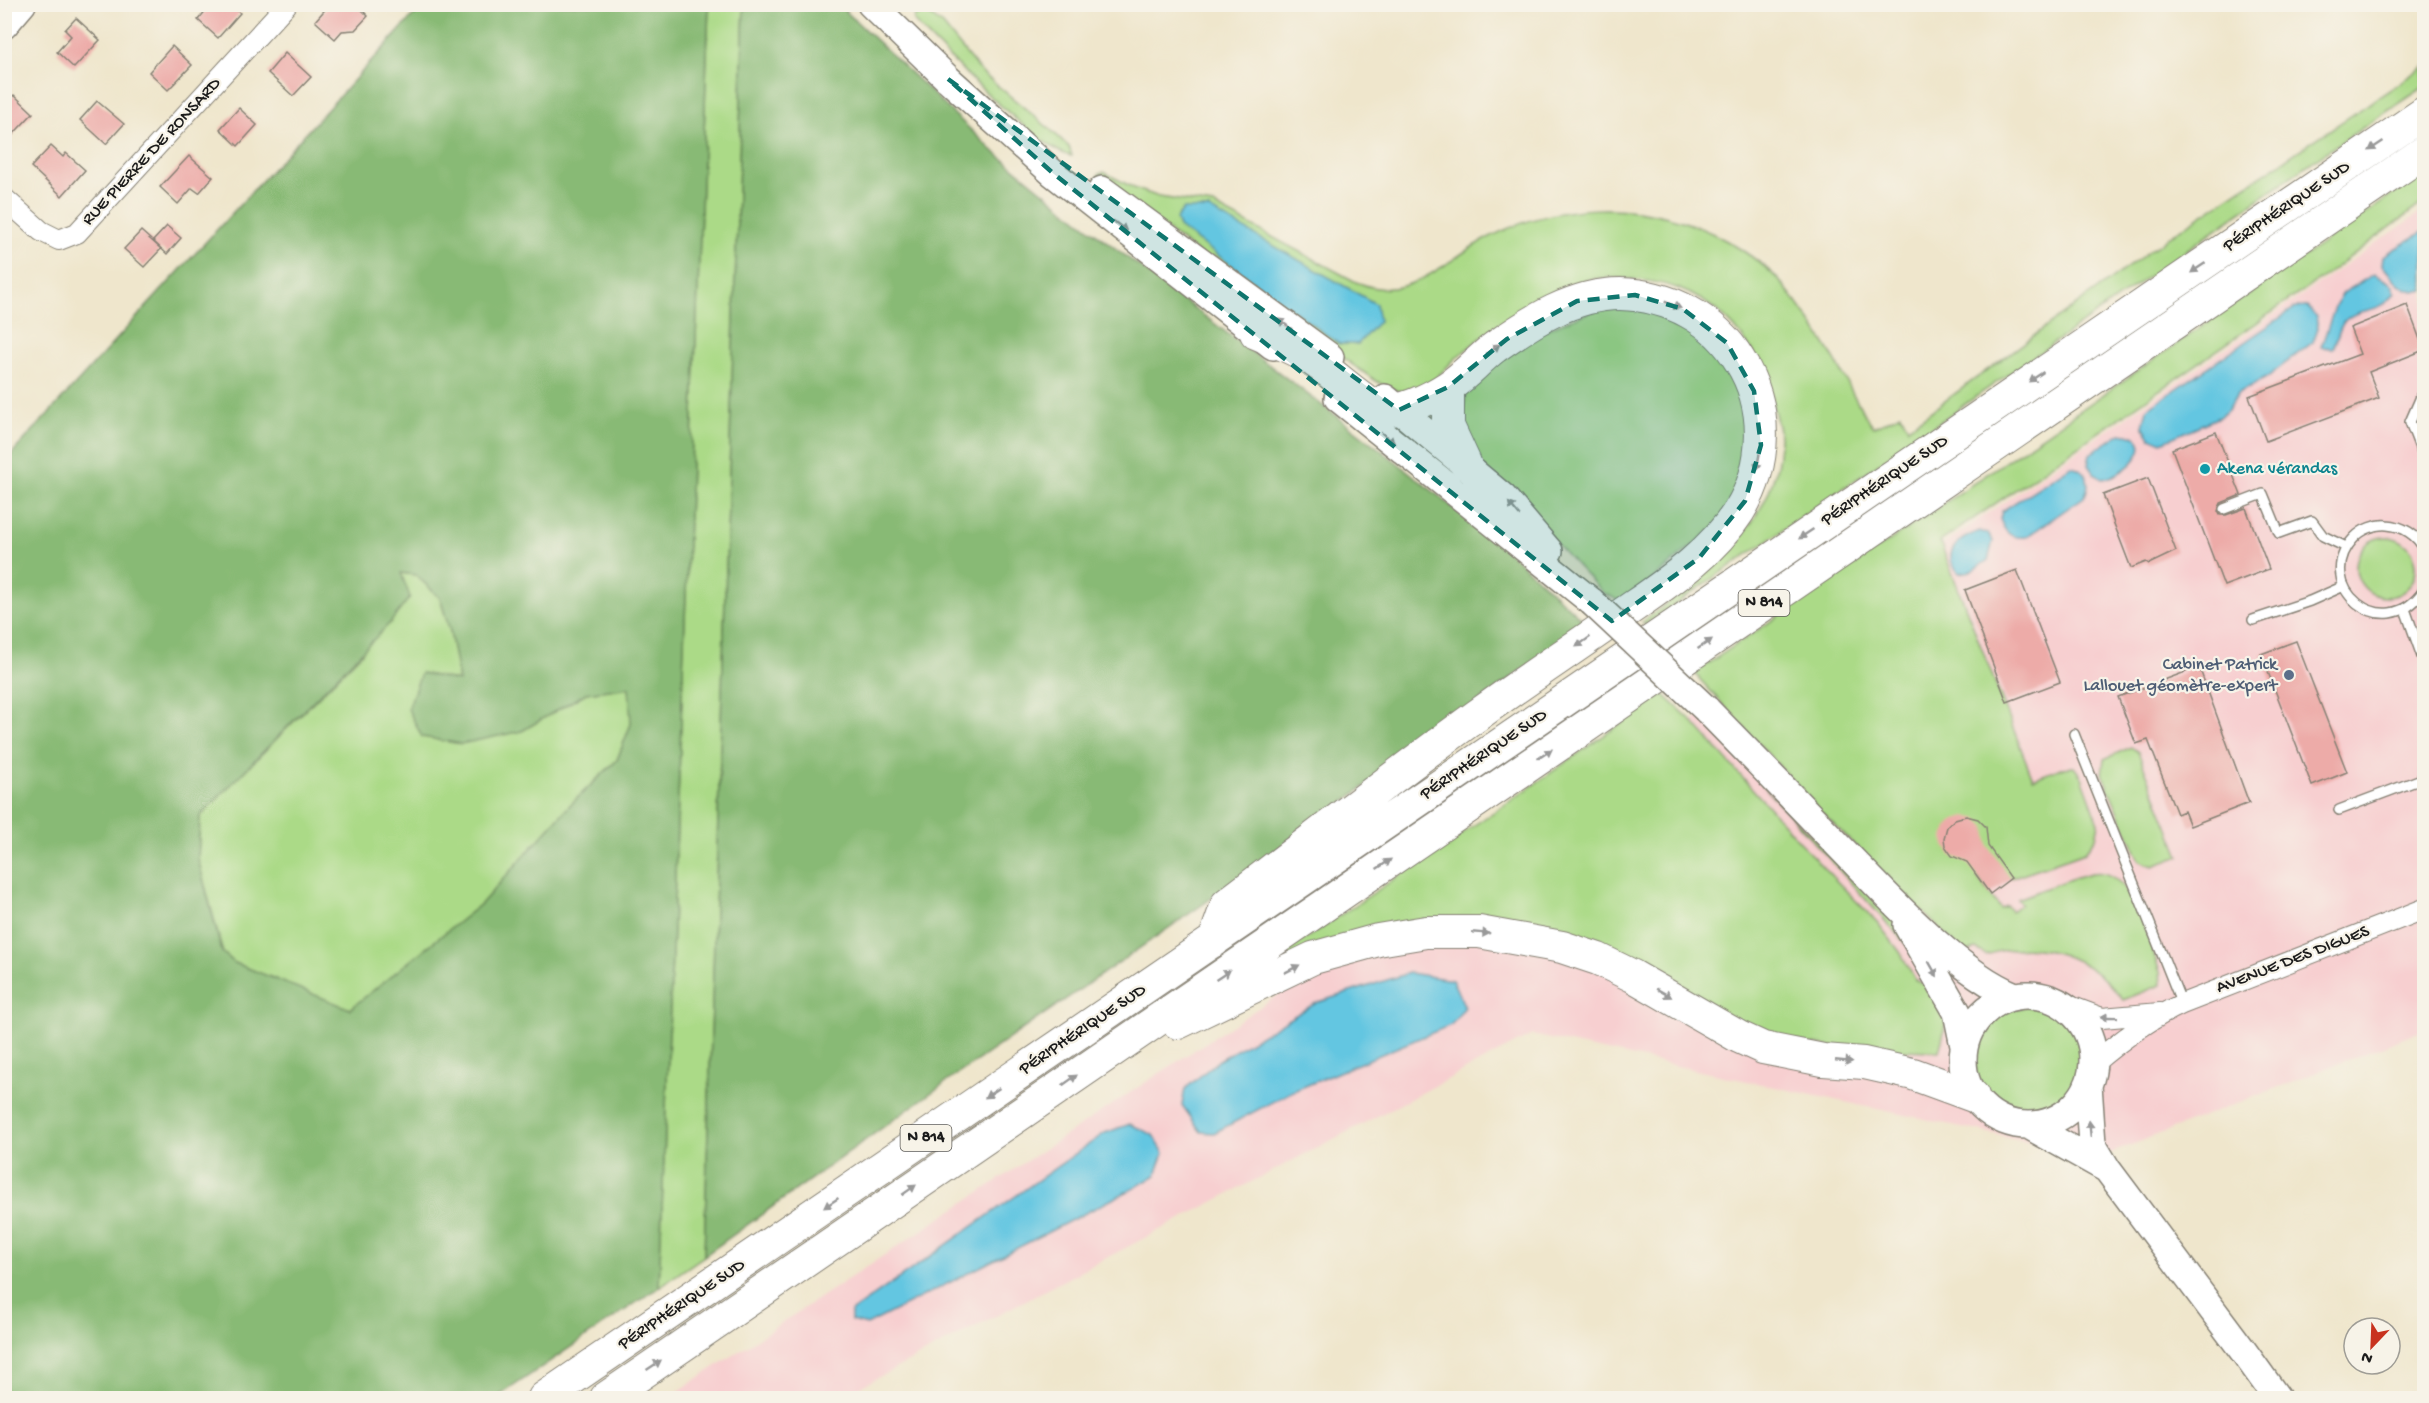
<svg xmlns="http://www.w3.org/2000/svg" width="2429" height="1403" font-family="'Gochi Hand',sans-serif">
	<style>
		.built { fill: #f7cfd0 }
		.green { fill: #abda87; stroke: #647b52; stroke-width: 1.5 }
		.forest { fill: #88ba74; stroke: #526b48; stroke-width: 1.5; fill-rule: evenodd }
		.water { fill: #63c6e1; stroke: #40717e; stroke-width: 1.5 }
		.building { fill: #edaba8 }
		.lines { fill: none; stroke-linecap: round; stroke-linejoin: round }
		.service-casing { stroke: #868174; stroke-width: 12 }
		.minor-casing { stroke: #868174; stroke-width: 22 }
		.secondary-casing { stroke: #868174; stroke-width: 30 }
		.trunk-casing { stroke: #868174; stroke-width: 34 }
		.service { stroke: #fff; stroke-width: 9 }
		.minor { stroke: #fff; stroke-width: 20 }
		.secondary { stroke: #fff; stroke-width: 27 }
		.trunk { stroke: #fff; stroke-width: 32 }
		.secondary-bridge-casing { stroke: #868174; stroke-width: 30; stroke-linecap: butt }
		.secondary-bridge { stroke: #fff; stroke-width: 27 }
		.oneway { fill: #999 }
		.marked { fill: #0f766e; fill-opacity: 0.2; stroke: #0f766e; stroke-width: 4.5; stroke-dasharray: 12 8; stroke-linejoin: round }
		.culture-dot { fill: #0f9aa8; stroke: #f7f3e8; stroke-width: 2 }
		.service-dot { fill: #5c6f8a; stroke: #f7f3e8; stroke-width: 2 }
		.labels { text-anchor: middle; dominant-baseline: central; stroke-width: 4.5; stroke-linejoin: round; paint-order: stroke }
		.shield { fill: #f7f3e8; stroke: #5e5c59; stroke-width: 1.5 }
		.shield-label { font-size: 16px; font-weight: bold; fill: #1c1c1c }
		.street-label { font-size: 18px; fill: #1c1c1c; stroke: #f7f3e8 }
		.culture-label { font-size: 18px; fill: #0d838f; stroke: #f7f3e8; text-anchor: start }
		.service-label { font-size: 18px; fill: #4e5e75; stroke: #f7f3e8; text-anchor: end }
	</style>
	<rect width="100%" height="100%" fill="#f7f3e8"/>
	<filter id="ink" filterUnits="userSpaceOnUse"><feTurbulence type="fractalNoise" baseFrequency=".0167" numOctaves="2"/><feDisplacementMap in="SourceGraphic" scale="12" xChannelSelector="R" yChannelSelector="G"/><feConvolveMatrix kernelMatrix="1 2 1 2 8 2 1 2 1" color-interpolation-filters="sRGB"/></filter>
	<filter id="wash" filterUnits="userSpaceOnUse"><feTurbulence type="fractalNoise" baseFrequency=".008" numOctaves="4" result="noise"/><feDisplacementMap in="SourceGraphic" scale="24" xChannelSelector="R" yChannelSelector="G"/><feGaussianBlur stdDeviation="1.35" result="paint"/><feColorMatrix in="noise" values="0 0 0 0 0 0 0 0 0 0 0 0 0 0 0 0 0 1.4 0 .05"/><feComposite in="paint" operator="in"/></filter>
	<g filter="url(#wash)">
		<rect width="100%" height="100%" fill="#efe6cc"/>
		<path class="built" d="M2424,210V1030L2101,1157L1532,1035L839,1398H668L1691,722L1706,709Z"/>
		<path class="green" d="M709,5H744L704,1256L659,1287Z
			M928,14L943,25L980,71L1051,130L1069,147L1072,156C1045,154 936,46 914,21L915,15Z
			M2424,67V87L2326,152L2061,338L1645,625L1642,622C1703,578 1781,521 1780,437C1779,428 1776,419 1774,410C1770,393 1767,379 1759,363C1741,329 1714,302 1677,288C1654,280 1607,274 1583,281C1538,293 1491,329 1456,358C1443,370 1428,391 1409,392C1389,393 1373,378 1357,368L1098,180V175L1104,172L1134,188L1159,197L1213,205L1356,282C1363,284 1371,288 1378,288C1412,293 1445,264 1472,247C1551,199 1646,196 1727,241C1748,253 1768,267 1784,286C1806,313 1827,345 1844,376C1853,394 1861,411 1874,427L1901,414L1908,428L2166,239Z
			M2424,173V202L2330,272L1940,542L2033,779L2061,768L2074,767L2082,777L2099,823L2096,838L2085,852L2011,878H1978L2001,909L2007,906L2011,911L2021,904L2017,899C2041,891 2067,878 2092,873C2132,865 2149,943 2160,972L2161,985L2123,1000C2090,956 2038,937 1986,955L1976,949L1964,953L1820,811L1694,673C1939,508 2182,341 2424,173Z
			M1602,307L1646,309L1694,326L1729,362L1745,396L1749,435L1741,481L1716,526L1624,603L1603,593L1482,466L1466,440L1462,416L1467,389L1522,339Z
			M2356 567a30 30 0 1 1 60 0a30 30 0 1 1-60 0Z
			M400,573L416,575L440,598L450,631L459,681L421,673L522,731L586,693L630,687L631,724L617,760L570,805L481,904L350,1009L235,963L223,953L198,859L200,816L362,653Z
			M1663,694L1690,719L1818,862L1877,922L1900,952L1915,979L1923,984L1932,982C1946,1013 1950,1016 1939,1051L1847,1049L1763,1037L1480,920L1259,970L1519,795Z
			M2131,747L2138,752L2180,856L2153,866L2140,861L2102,774L2104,759Z
			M1760,782L1889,916L1910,941L1905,943Z
			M1975 1061a54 54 0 1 1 108 0a54 54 0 1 1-108 0Z"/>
		<path class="forest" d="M423,5H709L659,1287L496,1398H5V461ZM401,573L416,575L440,598L450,631L459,681L421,673L408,709L422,737L461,744L522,731L586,693L629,687L631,724L617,760L570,805L481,904L350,1009L235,963L222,952L198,859L200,816L390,623L410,597Z
			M744,5H839L991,149L1077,219L1394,460L1511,554L1586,623L1238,880L942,1085L704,1256Z"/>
		<path class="water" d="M1184,209H1209L1376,304L1379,321L1358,344H1339L1179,227L1176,219Z
			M2424,231V290C2404,295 2394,279 2382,265L2383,256Z
			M2374,274L2392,284L2395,293C2381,314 2362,307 2348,318C2339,324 2338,339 2333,348L2321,347L2336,304L2343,293Z
			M2307,306L2316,317L2318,328L2313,342L2266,378L2238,393L2228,410L2219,417L2162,442L2150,437L2143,426L2147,409L2296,307Z
			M2121,433C2164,438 2127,476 2102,479L2094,474L2088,465L2090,454Z
			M2071,466C2087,469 2092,483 2084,497L2026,537C2011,539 2005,533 2000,519L2002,511Z
			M1980,531L1988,534L1993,541L1988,560L1972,571L1959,573C1939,552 1960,538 1980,531Z
			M1409,973L1452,980L1465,1007L1451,1025L1291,1092L1214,1133L1201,1132L1182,1105L1185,1089L1219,1060L1316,1003Z
			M1130,1124L1153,1135L1164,1153L1156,1175L1136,1187L867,1325L851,1321V1312L1105,1133Z"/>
		<g id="blocks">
			<path class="building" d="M211,4H231L240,13L218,38L198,20Z
				M330,4H356L368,16L355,30L342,31L335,39L315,21Z
				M76,18L100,40L74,68L57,52L71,36L65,30Z
				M172,46L192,65L168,90L149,72Z
				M285,53L311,77L293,96L268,73Z
				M14,95L33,113L4,144V105Z
				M97,101L124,124L106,144L80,120Z
				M239,108L257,125L238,146L220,129Z
				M51,146L63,157L66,153L85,170L62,196L31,167Z
				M189,156L213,177L199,193L192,188L178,204L160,187Z
				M167,226L181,238L167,254L153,241Z
				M141,231L161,249L144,267L124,249Z
				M2407,305L2424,350L2369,372L2379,398L2266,441L2249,396L2360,354L2350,328Z
				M2216,432L2241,495L2221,503L2218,511L2220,515H2226L2246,508L2269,569L2224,586L2172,449Z
				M2148,478L2176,551L2149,564L2146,562L2131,568L2103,495Z
				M2017,570L2060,682L2007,702L1965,590Z
				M2296,641L2347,772L2312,786L2261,654Z
				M2199,667L2249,803L2190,826L2184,811L2177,814L2148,740L2136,744L2118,697Z
				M1966,816L1978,819L1986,827L1988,846L2011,878L1990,894L1967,862L1952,856L1945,846L1944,838L1947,827L1955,819Z"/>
		</g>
	</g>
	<g filter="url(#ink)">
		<use href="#blocks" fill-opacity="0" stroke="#868174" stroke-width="1.5"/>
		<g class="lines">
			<defs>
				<path id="service" d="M2424,390L2410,422L2424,458
					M2224,509L2263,494L2279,533L2312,521L2323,536L2346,547
					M2424,549C2417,535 2403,526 2387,525C2376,524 2362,529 2354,538C2310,585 2384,648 2424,590
					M2405,609L2424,662
					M2253,620L2310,601L2344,586
					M2074,734L2182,1004
					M2339,810L2424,778"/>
				<path id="minor" d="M4,198L41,231L59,240L77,233L287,4
					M2057,1001L2102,1018L2160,1013
					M2093,1064C2121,1040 2149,1019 2182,1004L2424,909"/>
				<path id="secondary" d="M871,4L948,79L1054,174L1273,346
					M4,25L22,4
					M1102,190L1330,357
					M1338,398L1592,602
					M1385,398L1503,497L1549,551
					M1706,709C1750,754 1795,800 1839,846C1885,893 1954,971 2015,996
					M1907,925L1957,1012L1964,1046
					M1963 1060a65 65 0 1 1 130 0a65 65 0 1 1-130 0Z
					M2088,1085L2092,1144L2107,1169L2244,1352L2277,1398
					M2028,1125L2105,1168"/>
				<path id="trunk" d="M1448,387V426L1465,463
					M1214,941L1227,904C1313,839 1398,772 1486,709C1530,677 1576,647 1621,615C1664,585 1710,556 1739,511C1767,466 1769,407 1740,361C1715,319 1669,295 1620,294C1573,294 1532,321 1495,347C1479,359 1465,376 1448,387C1431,398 1398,415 1378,409C1372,407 1366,401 1361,397C1343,384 1325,367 1306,356C1290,347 1273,340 1256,333
					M1178,1023L1313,958L1378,940L1426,932H1479L1562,947L1598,959L1633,976L1739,1037L1763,1048L1823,1060L1864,1063L1913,1074L1973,1096
					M544,1398L2424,113
					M606,1398L2424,152"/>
			</defs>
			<use href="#service" class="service-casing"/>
			<use href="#minor" class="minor-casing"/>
			<use href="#secondary" class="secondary-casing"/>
			<use href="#trunk" class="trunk-casing"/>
			<use href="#service" class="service"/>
			<use href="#minor" class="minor"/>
			<use href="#secondary" class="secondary"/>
			<use href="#trunk" class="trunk"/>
			<defs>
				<path id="secondary-bridge" d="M1592,602L1706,709"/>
			</defs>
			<use href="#secondary-bridge" class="secondary-bridge-casing"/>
			<use href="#secondary-bridge" class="secondary-bridge"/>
		</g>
		<defs><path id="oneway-solid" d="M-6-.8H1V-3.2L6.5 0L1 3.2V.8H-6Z" transform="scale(1.5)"/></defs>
		<g class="oneway">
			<use href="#oneway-solid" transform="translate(2376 146) rotate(146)"/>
			<use href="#oneway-solid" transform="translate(1120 226) rotate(38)"/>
			<use href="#oneway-solid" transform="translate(2198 268) rotate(146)"/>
			<use href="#oneway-solid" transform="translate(1673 305) rotate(22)"/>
			<use href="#oneway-solid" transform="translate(1285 324) rotate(-143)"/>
			<use href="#oneway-solid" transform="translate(1493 349) rotate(-36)"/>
			<use href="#oneway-solid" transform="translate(2036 377) rotate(146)"/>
			<use href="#oneway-solid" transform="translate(1388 438) rotate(39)"/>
			<use href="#oneway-solid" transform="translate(1758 462) rotate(101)"/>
			<use href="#oneway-solid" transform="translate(1514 509) rotate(-130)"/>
			<use href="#oneway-solid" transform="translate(1806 534) rotate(146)"/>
			<use href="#oneway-solid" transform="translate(1583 642) rotate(145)"/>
			<use href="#oneway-solid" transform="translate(1705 644) rotate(-34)"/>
			<use href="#oneway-solid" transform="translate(1545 754) rotate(-34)"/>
			<use href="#oneway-solid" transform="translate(1384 864) rotate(-34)"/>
			<use href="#oneway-solid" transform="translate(1481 933) rotate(5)"/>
			<use href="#oneway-solid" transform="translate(1292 969) rotate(-27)"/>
			<use href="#oneway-solid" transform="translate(1933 969) rotate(60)"/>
			<use href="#oneway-solid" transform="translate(1223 975) rotate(-34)"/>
			<use href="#oneway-solid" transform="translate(1664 993) rotate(29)"/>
			<use href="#oneway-solid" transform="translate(2109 1017) rotate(-179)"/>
			<use href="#oneway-solid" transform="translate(1844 1061) rotate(5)"/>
			<use href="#oneway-solid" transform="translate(1070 1080) rotate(-35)"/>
			<use href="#oneway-solid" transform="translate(992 1093) rotate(146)"/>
			<use href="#oneway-solid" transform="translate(2090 1129) rotate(-96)"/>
			<use href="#oneway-solid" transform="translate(909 1190) rotate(-35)"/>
			<use href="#oneway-solid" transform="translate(831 1203) rotate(146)"/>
			<use href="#oneway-solid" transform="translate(654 1365) rotate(-34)"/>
		</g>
	</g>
	<path class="marked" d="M948,79L1399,410L1448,387L1507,339L1577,301L1635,295L1683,309L1727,343L1754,391L1761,445L1745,501L1699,558L1612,621L1054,174Z"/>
	<circle class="culture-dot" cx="2205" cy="469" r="6"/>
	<circle class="service-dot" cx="2289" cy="675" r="6"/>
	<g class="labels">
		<g class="shield">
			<rect x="1738.5" y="590" width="51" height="26" rx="4.5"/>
			<rect x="900.5" y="1125" width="51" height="26" rx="4.5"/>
		</g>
		<g class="shield-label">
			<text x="1764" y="603">N 814</text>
			<text x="926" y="1138">N 814</text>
		</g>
		<g class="street-label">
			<text transform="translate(152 152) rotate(-47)">RUE PIERRE DE RONSARD</text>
			<text transform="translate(2287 207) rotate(-34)">PÉRIPHÉRIQUE SUD</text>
			<text transform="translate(1885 481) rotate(-34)">PÉRIPHÉRIQUE SUD</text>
			<text transform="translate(1484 755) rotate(-34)">PÉRIPHÉRIQUE SUD</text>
			<text transform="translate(2293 960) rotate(-21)">AVENUE DES DIGUES</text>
			<text transform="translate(1083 1030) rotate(-34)">PÉRIPHÉRIQUE SUD</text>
			<text transform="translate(682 1305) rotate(-34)">PÉRIPHÉRIQUE SUD</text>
		</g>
		<g class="culture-label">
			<text x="2217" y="469">Akena vérandas</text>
		</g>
		<g class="service-label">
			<text x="2277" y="665">Cabinet Patrick<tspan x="2277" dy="21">Lallouet géomètre-expert</tspan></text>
		</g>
	</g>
	<rect width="2429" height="1403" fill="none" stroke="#f7f3e8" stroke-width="24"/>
	<g transform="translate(2372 1346) rotate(203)"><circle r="28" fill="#f7f3e8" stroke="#9f9d96" stroke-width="1.5"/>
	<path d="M0-4.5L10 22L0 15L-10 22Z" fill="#c8321e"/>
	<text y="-9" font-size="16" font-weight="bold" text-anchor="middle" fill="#1c1c1c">N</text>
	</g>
</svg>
